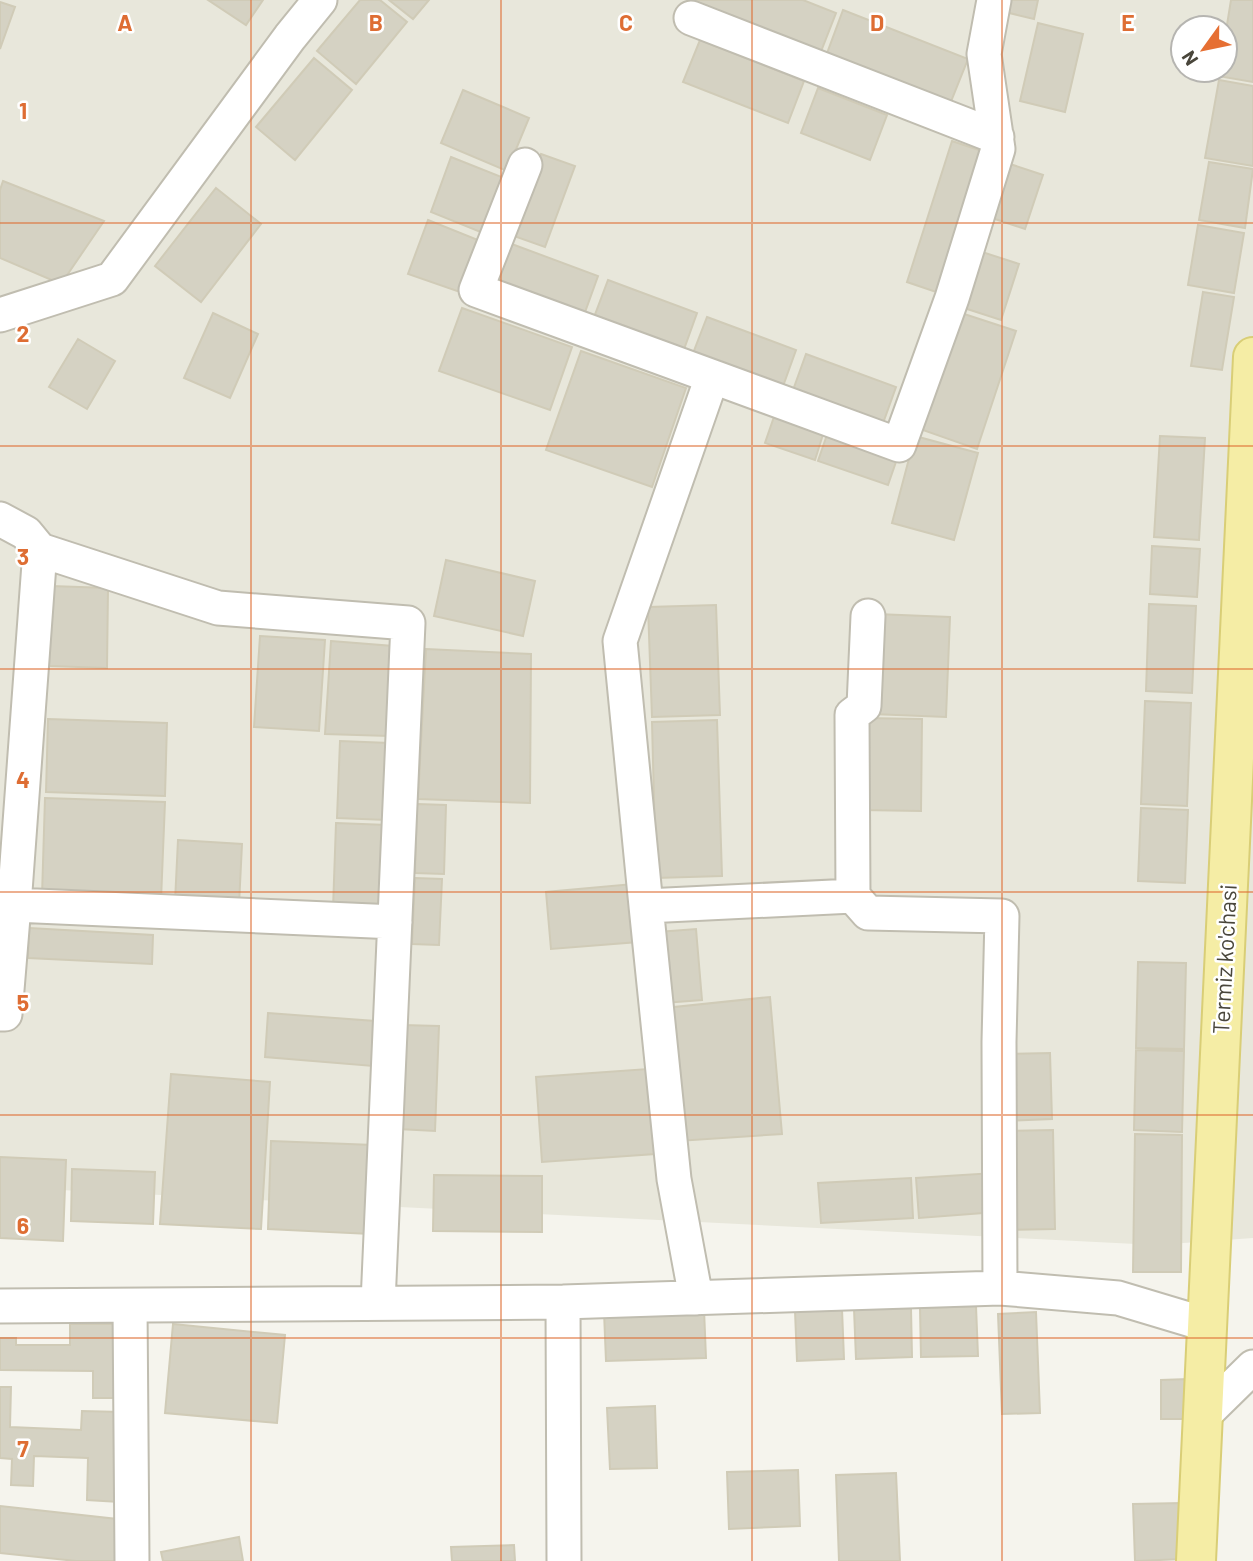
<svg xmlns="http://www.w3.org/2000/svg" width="1253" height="1561" font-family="Barlow,sans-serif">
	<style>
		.residential { fill: #e8e7db; fill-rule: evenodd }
		.building { fill: #d5d2c3; stroke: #d0cbb7; stroke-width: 2 }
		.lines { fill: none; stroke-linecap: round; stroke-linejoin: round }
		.minor-casing { stroke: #c0bdb0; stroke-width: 37 }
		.major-casing { stroke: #d9ce76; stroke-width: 42 }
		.minor { stroke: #fff; stroke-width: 33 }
		.major { stroke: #f5eda5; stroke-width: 38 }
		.grid { fill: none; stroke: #de6d33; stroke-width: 2; stroke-opacity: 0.55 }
		.labels { text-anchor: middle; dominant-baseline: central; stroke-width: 5; stroke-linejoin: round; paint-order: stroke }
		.street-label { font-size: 23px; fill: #49463b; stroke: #fff }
		.grid-label { font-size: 23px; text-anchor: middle; font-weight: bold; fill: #de6d33; stroke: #fff; stroke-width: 5; stroke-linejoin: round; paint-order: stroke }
	</style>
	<rect width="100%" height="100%" fill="#f5f4ed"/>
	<path class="residential" d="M0,0H1253V1238L1156,1245L0,1187ZM1183,28H1225V70H1183Z"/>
	<path class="building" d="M208,0H263L246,25Z
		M360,0H380L407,22L356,84L317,51Z
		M389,0H429L413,19Z
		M693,0H803L836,13L820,54L691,4Z
		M1008,0H1038L1034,19L1005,12Z
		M1231,0H1253V82L1218,76L1219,70H1225V37Z
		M0,2L15,7L0,49Z
		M843,10L968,59L950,104L826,56Z
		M1038,23L1083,34L1065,112L1020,101Z
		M700,40L804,81L788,123L683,82Z
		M314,58L352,90L295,160L256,127Z
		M1219,80L1253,86V166L1205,158Z
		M818,88L887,115L870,160L801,133Z
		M463,90L529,118L507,171L441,143Z
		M952,141L988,153L942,294L907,282Z
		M541,154L575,166L545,247L511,235Z
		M451,157L504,178L483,233L431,212Z
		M1209,162L1253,169L1245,228L1199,220Z
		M1007,163L1043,175L1025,229L989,217Z
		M3,181L104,221L61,284L0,258V190Z
		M216,188L261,224L201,302L155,266Z
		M428,220L478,240L460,292L408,274Z
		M1198,225L1244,233L1234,293L1188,285Z
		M509,243L598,276L584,315L495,282Z
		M976,250L1019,264L1001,320L958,306Z
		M608,280L697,313L683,352L593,320Z
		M1203,292L1234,297L1222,370L1191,366Z
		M462,308L572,347L550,410L439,371Z
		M955,311L1016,331L977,449L917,428Z
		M213,313L258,334L230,398L184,378Z
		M707,317L796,350L782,389L692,356Z
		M78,339L115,361L87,409L49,387Z
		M581,351L686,388L652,487L546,450Z
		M806,354L896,387L882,426L792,393Z
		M776,411L825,428L815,460L765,443Z
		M829,429L899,453L888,485L818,461Z
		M915,436L978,453L954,540L892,523Z
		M1160,436L1205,438L1199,540L1154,537Z
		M1152,546L1200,549L1197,597L1150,594Z
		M446,560L535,581L523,636L434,616Z
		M51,586L108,588L107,668L49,666Z
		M1149,604L1196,606L1192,693L1146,691Z
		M716,605L720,715L652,717L648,607Z
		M876,614L950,617L946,717L872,714Z
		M260,636L325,640L319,731L254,727Z
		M331,641L393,646L389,736L325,734Z
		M426,649L531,654L530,803L418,799Z
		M1145,701L1191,703L1187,806L1141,804Z
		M863,718L922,719L921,811L862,810Z
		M48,719L167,723L165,796L46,792Z
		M717,720L722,876L656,878L652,722Z
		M340,741L389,743L387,820L337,818Z
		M45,798L165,802L161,900L42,896Z
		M417,804L446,805L444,874L415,873Z
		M1141,808L1188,810L1185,883L1138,881Z
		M336,823L387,825L384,911L333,909Z
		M178,840L242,844L239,905L175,902Z
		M415,878L442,879L439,945L412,944Z
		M633,884L638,942L551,949L546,892Z
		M29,928L153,935L152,964L28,958Z
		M696,929L702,1000L664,1003L658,932Z
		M1138,962L1186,963L1184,1049L1136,1048Z
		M770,997L782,1134L678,1141L665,1008Z
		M268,1013L375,1021L373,1066L265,1057Z
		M402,1025L439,1026L435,1131L398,1129Z
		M1136,1050L1184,1051L1182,1132L1134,1130Z
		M1050,1053L1052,1119L1006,1121L1004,1054Z
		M648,1069L655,1154L542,1162L536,1077Z
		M171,1074L270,1082L261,1229L160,1224Z
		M1053,1130L1055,1229L1010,1230L1008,1131Z
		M1135,1134L1182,1135L1181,1272H1133Z
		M271,1141L373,1145L370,1234L268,1229Z
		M0,1157L66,1160L63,1241L0,1238Z
		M72,1169L155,1172L153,1224L71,1221Z
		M994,1173L996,1212L919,1218L916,1178Z
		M434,1175L542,1176V1232L433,1231Z
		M911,1178L913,1218L821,1223L818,1183Z
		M976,1306L978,1356L921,1357L920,1308Z
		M911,1308L912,1357L856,1359L854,1309Z
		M704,1309L706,1358L606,1361L604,1312Z
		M842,1309L844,1359L797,1361L795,1311Z
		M1036,1312L1040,1413L1002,1414L998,1314Z
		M70,1324H122V1398H93V1371L0,1370V1338H16V1345H70Z
		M173,1324L285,1335L277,1423L165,1413Z
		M1188,1379L1189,1419H1161V1380Z
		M0,1387H11L10,1427L81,1430L82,1411L122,1412L119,1502L87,1500L88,1458L34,1456L33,1486L11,1485L12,1459L0,1458Z
		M655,1406L657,1468L610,1469L607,1408Z
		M798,1470L800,1526L729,1529L727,1472Z
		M896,1473L900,1561H839L836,1475Z
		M1182,1503L1184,1559L1135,1561L1133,1504Z
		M0,1506L126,1520L122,1561H76L0,1553Z
		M239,1537L243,1561H163L161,1552Z
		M514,1545L515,1561H452L451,1547Z"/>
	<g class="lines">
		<defs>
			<path id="minor" d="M691,18L997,137
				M525,165L476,290L899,445L952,298L998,149L984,54L994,0
				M0,315L112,279L290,37L320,0
				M0,519L26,533L40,550L218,608L408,623L378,1303
				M853,896L868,913L1002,916L999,1042L1000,1288
				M14,905L40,550
				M646,906L620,641L712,377
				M0,1014H5L14,905L395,922
				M696,1298L674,1179L646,906L853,896L852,715L864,706L868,616
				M563,1302L564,1561
				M0,1306L563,1302L1000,1288L1118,1298L1208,1325
				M130,1306L132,1561
				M1204,1415L1253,1367"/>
			<path id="major" d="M1196,1561L1253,357"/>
		</defs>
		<use href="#minor" class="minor-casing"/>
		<use href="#major" class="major-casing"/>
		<use href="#minor" class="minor"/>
		<use href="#major" class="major"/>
	</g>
	<path class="grid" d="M251,0V1561M501,0V1561M752,0V1561M1002,0V1561M0,223H1253M0,446H1253M0,669H1253M0,892H1253M0,1115H1253M0,1338H1253"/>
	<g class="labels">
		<g class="street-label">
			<text transform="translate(1224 959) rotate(-87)">Termiz ko'chasi</text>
		</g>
	</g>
	<g class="grid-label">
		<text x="125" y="31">A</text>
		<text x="376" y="31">B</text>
		<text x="626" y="31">C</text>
		<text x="877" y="31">D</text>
		<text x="1128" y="31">E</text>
		<text x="23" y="119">1</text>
		<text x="23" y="342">2</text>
		<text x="23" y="565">3</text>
		<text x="23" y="788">4</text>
		<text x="23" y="1011">5</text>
		<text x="23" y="1234">6</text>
		<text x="23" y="1457">7</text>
	</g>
	<g transform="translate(1204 49) rotate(237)"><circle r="33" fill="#ffffff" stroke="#b6b5b1" stroke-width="2"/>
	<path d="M0-5L12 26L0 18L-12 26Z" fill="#e66f33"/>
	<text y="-10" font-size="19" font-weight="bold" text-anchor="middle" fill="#49463b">N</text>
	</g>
</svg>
